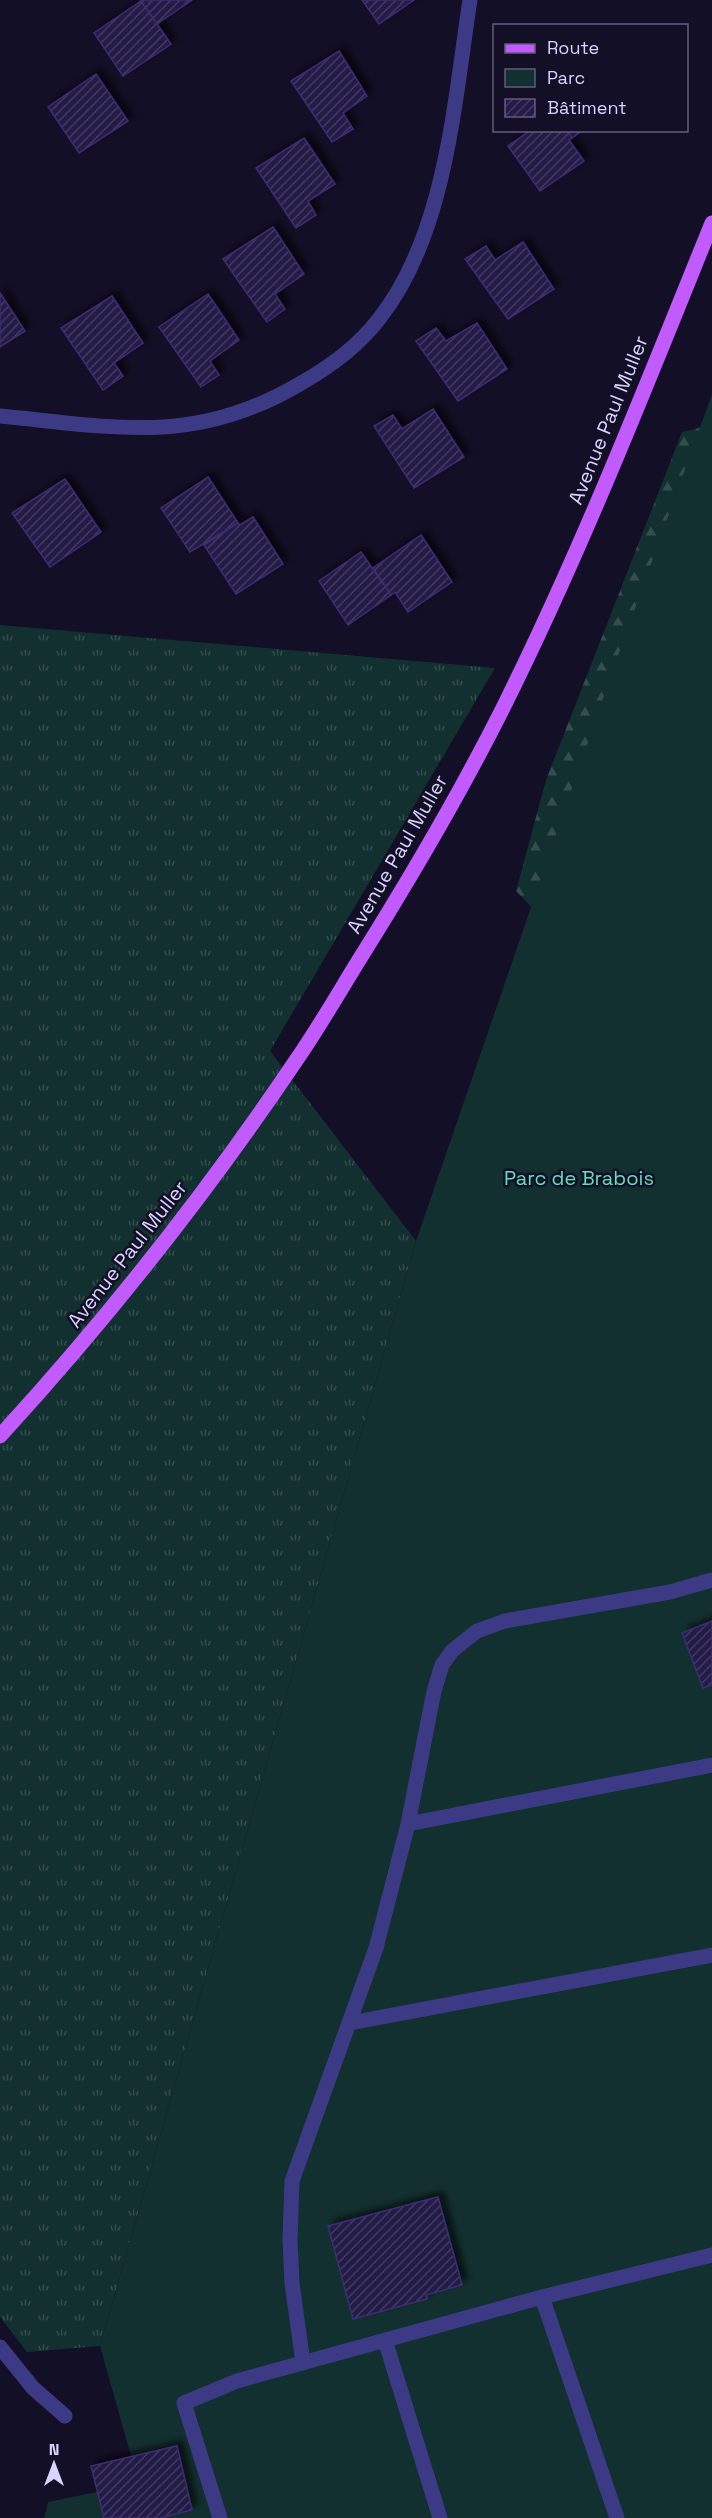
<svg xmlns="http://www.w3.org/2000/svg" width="712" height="2518" font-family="'Space Grotesk',sans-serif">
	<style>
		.grass { fill: url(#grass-tufts) }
		.forest { fill: url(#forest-firs) }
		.park { fill: #12302f }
		.building { fill: url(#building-hatch); stroke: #3b2d73; stroke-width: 1.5; filter: url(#shadow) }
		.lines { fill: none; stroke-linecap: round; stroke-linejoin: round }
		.minor { stroke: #3d3a85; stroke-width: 15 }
		.major { stroke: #c25bff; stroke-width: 15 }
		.labels { text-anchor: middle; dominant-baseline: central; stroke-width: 5; stroke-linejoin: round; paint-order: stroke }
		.street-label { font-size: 20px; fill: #d9d4ff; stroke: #130f26 }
		.park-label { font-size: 20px; fill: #5fe0c0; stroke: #130f26 }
	</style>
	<defs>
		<pattern id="grass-tufts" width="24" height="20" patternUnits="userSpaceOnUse" patternTransform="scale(1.5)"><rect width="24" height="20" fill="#12302f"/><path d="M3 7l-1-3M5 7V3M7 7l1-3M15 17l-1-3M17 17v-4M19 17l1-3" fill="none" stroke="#344d4e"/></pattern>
		<pattern id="forest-firs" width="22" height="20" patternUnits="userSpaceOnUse" patternTransform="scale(1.5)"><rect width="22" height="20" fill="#12302f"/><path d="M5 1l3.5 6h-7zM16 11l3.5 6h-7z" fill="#344d4e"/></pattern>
		<pattern id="building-hatch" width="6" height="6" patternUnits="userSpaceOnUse" patternTransform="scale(1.5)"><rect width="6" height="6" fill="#241b47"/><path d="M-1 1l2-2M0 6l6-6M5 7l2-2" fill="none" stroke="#433b63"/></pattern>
		<filter id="shadow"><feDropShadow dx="5.5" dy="-5.5" stdDeviation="3" flood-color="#0009"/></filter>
	</defs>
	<rect width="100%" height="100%" fill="#130f26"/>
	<path class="grass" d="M0,625L495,668L270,1051L416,1241L100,2346L27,2352L0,2317Z"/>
	<path class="forest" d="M712,425L579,956L516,891L546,780L682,432Z"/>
	<path class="park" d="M712,394V2518H44L48,2502L97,2492L91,2466L131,2456L100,2346L416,1241L609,681Z"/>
	<path class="building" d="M140,0H192L157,24Z
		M362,0H414L379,24Z
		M141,1L171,44L123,76L94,33Z
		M339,51L367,96L343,113L353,129L332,142L291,81Z
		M96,74L128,121L79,153L48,107Z
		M531,130H566L572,138L569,140L584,161L540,191L508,146Z
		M566,130H583L572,138Z
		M304,138L335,184L308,201L316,215L296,228L256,168Z
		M273,227L304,274L275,294L285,309L267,322L223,259Z
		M523,242L554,289L508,319L465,259L486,246L495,260Z
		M0,293L25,331L0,347Z
		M208,294L239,340L210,361L219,375L201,387L159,327Z
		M112,296L143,343L114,363L123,376L103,390L61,328Z
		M477,323L507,369L458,401L416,341L436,328L446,341Z
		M433,409L464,457L414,488L374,426L393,415L402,429Z
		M208,477L238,523L190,552L161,508Z
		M65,479L101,532L50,567L12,513Z
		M253,517L283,564L236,594L204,545L238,523L240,525Z
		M421,535L452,582L408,612L395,592L391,595L373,568Z
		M361,552L391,595L348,625L319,581Z
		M712,1621V1685L703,1688L682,1633Z
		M438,2197L462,2285L426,2295L427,2299L353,2319L328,2226Z
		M177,2446L192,2510L160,2518H104L91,2466Z"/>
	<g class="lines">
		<path class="minor" d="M0,416C54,421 109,430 163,427C213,424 260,408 303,382C331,366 359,345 379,319C446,234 454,103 470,0
			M408,1824L712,1765
			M350,2023L712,1955
			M542,2297L617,2518
			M385,2340L440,2518
			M0,2347L33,2388L65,2416
			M303,2363L292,2283L290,2239L292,2181L376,1948L408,1824L434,1691L442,1665L452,1651L477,1631L505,1621L670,1592L712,1580
			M220,2518L184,2403L237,2381L542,2297L712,2255"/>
		<path class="major" d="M0,1436C107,1319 206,1194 295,1062C318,1029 338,994 359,960C411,877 460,794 504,706C582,549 646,386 712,223"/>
	</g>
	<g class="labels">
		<g class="street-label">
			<text transform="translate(608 420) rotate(-68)">Avenue Paul Muller</text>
			<text transform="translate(397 854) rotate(-60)">Avenue Paul Muller</text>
			<text transform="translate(127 1254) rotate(-52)">Avenue Paul Muller</text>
		</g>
		<g class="park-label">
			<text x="579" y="1178">Parc de Brabois</text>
		</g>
	</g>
	<rect x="493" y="24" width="195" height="108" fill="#130f26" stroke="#625e7d" stroke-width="1.5"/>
	<rect x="505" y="44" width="30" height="9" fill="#c25bff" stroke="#625e7d" stroke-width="1.5"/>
	<text x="547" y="54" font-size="18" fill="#d9d4ff">Route</text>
	<rect x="505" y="69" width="30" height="18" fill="#12302f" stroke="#625e7d" stroke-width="1.5"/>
	<text x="547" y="84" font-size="18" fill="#d9d4ff">Parc</text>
	<rect x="505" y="99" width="30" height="18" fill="url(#building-hatch)" stroke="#625e7d" stroke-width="1.5"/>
	<text x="547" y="114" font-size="18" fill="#d9d4ff">Bâtiment</text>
	<g transform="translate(54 2464)" stroke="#130f26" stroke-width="4.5" paint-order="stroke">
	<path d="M0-4.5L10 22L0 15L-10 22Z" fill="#d9d4ff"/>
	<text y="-9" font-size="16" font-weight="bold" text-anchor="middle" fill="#d9d4ff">N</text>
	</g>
</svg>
